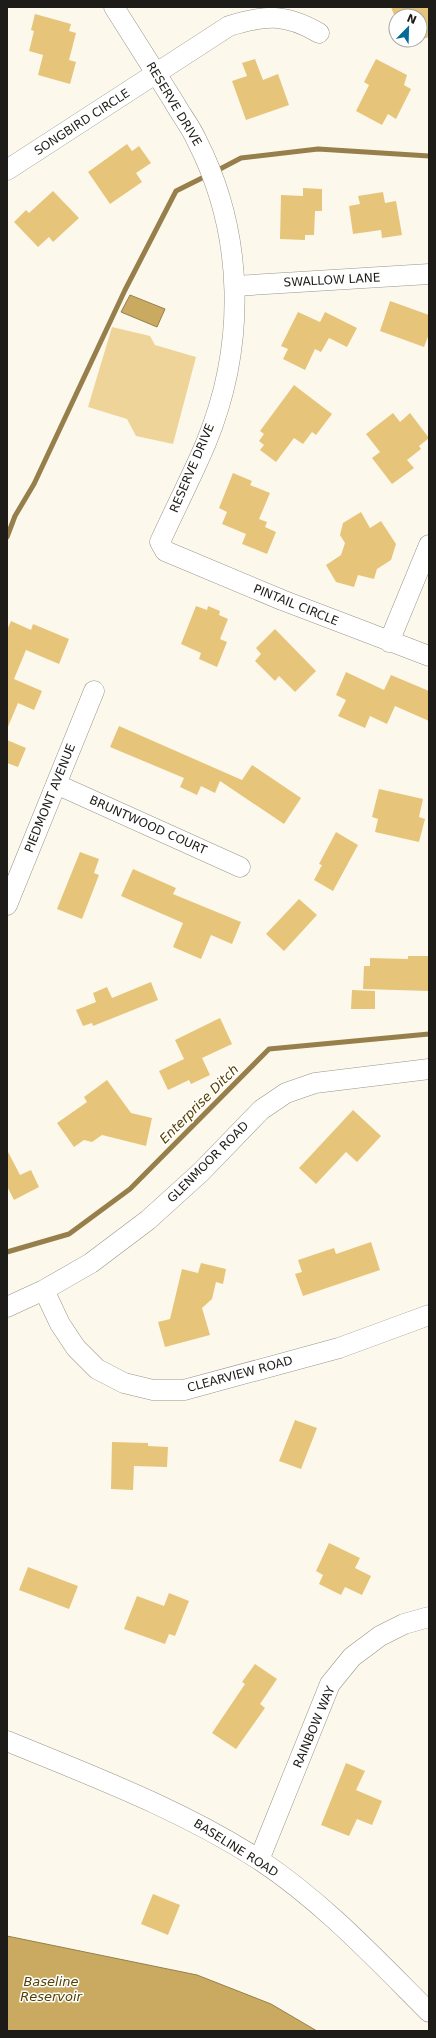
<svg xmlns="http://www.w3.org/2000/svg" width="436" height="2038" font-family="'DejaVu Sans',sans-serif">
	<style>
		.green { fill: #eed499 }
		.water { fill: #caaa60; stroke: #967f4a }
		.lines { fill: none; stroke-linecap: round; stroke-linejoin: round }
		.stream { stroke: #967f4a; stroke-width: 5 }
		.building { fill: #e6c57a }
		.minor-casing { stroke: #9a958a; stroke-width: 21 }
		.minor { stroke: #fff; stroke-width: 20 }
		.labels { text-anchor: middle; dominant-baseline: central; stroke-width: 3; stroke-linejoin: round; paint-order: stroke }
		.street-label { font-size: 12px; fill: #1d1c18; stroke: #fff }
		.water-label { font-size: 13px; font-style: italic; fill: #564001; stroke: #fff }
	</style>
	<rect width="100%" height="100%" fill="#fdf8ec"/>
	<path class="green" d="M112,327L150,336L155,345L196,357L173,444L136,436L127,419L88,407Z"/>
	<path class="water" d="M130,295L165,309L157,327L121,312Z
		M7,1936L197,1975L271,2004L317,2031H7Z"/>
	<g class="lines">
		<path class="stream" d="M220,169L241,158L318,149L429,156
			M7,537L15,516L34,484L125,290L176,191L202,178
			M7,1252L69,1234L130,1189L269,1049L429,1034"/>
	</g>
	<path class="building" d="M391,7H429V37L420,40V16H396V20Z
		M35,14L71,24L69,31L76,33L69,60L76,62L70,84L38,75L43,55L29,51L34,31L31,30Z
		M401,40H420L403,46Z
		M255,59L263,80L278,74L289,105L246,120L232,81L247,76L242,63Z
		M376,59L407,75L404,85L411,89L396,119L388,114L382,125L356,111L369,85L364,82Z
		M127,144L132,151L139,146L151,163L136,173L142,182L110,204L88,172Z
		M303,188L322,189V211H315L314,235H305V240L280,239L281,195L303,196Z
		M53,191L79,218L53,242L49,237L38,247L14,222L26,210L29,213Z
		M383,192L385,203L396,201L402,235L382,238L381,230L353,234L349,206L360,204L358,196Z
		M390,301L429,315V334L424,347L380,331Z
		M298,312L320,322L325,312L357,328L347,347L329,338L321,352L315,349L305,370L283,359L288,349L281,346Z
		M294,385L332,414L316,435L312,432L303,444L294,438L276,462L260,450L264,445L259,441L264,434L260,431Z
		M393,413L400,422L410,413L429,438L419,446L421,449L407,460L414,468L392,484L372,458L380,452L366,434Z
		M233,473L252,481L250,485L270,493L259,519L267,522L265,527L276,532L267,554L242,544L246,534L222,524L227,512L219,508Z
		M361,512L370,528L381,521L396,544L391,560L377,569L374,579L358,575L354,587L336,582L326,565L341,555L345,543L340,535L343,523Z
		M196,606L207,610L208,606L220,611L219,615L228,619L220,639L227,642L217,667L199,659L201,653L181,644Z
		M11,621L31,630L33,624L69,639L59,664L26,650L14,679L42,691L34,710L18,703L7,729V630Z
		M275,629L316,671L295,692L279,676L275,681L255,661L261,654L256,648Z
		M346,672L384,690L391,675L429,691V721L395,706L387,724L370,716L365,728L338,716L346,700L336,695Z
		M119,726L242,780L252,765L301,798L284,824L220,781L215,793L201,786L197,795L180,787L184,778L110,747Z
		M7,740L26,748L18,767L7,763Z
		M379,789L423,799L419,817L425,819L419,842L375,832L378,819L372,817Z
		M336,832L358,845L333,891L314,880L322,865L319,864Z
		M80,852L99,859L94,873L99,875L82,919L57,909Z
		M133,869L176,888L173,894L241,922L232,944L211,935L201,959L173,947L183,923L121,896Z
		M299,899L317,915L284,951L266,934Z
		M408,956H429V991L363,989L364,966H370V958L408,959Z
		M151,982L158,1000L93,1026L92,1023L83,1026L76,1010L96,1002L93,993L107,987L112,998Z
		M352,990L375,991V1009H351Z
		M220,1018L232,1044L202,1058L210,1075L191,1084L189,1080L168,1090L159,1071L184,1059L175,1040Z
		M107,1080L131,1113L152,1118L146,1146L102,1135L92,1142L84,1140L74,1147L57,1123L87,1102L84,1097Z
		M353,1110L381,1136L357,1162L346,1152L316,1184L299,1168Z
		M7,1150L20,1175L31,1170L39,1187L14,1200L7,1186Z
		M371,1242L380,1270L303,1296L295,1274L302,1272L298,1260L334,1248L336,1254Z
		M201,1263L226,1269L223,1284L216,1282L212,1299L202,1308L210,1335L165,1347L158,1322L170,1319L182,1269L198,1273Z
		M295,1420L317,1428L301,1469L279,1461Z
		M112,1442L148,1443V1446L168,1447L167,1467L134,1466L133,1490L111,1489Z
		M329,1543L360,1558L355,1568L371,1576L362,1595L345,1587L341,1595L319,1584L323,1575L316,1571Z
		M28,1567L78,1586L69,1609L19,1590Z
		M169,1593L189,1601L175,1636L169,1634L165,1644L124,1629L137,1596L164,1606Z
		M255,1664L277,1679L260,1704L265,1708L236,1749L212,1733L245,1684L242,1682Z
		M346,1763L365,1771L356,1790L382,1801L372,1825L357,1819L349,1836L321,1825Z
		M153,1894L180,1905L168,1935L141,1924Z"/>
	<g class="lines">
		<defs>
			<path id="minor" d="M114,7C134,39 154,70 174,102C181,115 191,127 197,141C245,235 246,346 206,443C192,476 175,509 160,542L165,551L282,600L429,656
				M7,170L229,26C265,15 285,13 319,33
				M235,286L429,274
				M389,642L429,545
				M56,784L240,867
				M7,905L94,691
				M44,1290L60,1324L76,1348L97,1369L124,1383L153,1390H184L339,1348L429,1315
				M7,1307L44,1290L91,1263L148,1220L201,1172L261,1110L286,1093L315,1083L429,1069
				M7,1741C94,1777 178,1808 258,1859C322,1901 375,1958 429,2012
				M259,1860L330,1684L352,1657L380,1636L404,1624L429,1617"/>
		</defs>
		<use href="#minor" class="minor-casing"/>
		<use href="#minor" class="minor"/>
	</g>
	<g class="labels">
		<g class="street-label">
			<text transform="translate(174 104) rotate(59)">RESERVE DRIVE</text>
			<text transform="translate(82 122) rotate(-33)">SONGBIRD CIRCLE</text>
			<text transform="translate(332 280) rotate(-3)">SWALLOW LANE</text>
			<text transform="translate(192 468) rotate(-67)">RESERVE DRIVE</text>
			<text transform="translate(296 605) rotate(22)">PINTAIL CIRCLE</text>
			<text transform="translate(50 798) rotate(-68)">PIEDMONT AVENUE</text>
			<text transform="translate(148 825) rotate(24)">BRUNTWOOD COURT</text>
			<text transform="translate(208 1162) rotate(-45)">GLENMOOR ROAD</text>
			<text transform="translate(240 1374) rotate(-15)">CLEARVIEW ROAD</text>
			<text transform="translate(314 1727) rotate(-67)">RAINBOW WAY</text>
			<text transform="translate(236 1848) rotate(32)">BASELINE ROAD</text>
		</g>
		<g class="water-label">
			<text transform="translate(199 1104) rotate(-45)">Enterprise Ditch</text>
			<text x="51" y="1981">Baseline<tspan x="51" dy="15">Reservoir</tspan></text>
		</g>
	</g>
	<rect width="436" height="2038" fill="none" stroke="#1d1c18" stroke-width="16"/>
	<g transform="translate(408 28) rotate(23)"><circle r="19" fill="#ffffff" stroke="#a5a4a3"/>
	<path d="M0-3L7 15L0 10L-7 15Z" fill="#056c9a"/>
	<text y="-6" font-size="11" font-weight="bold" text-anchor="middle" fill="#1d1c18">N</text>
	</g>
</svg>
